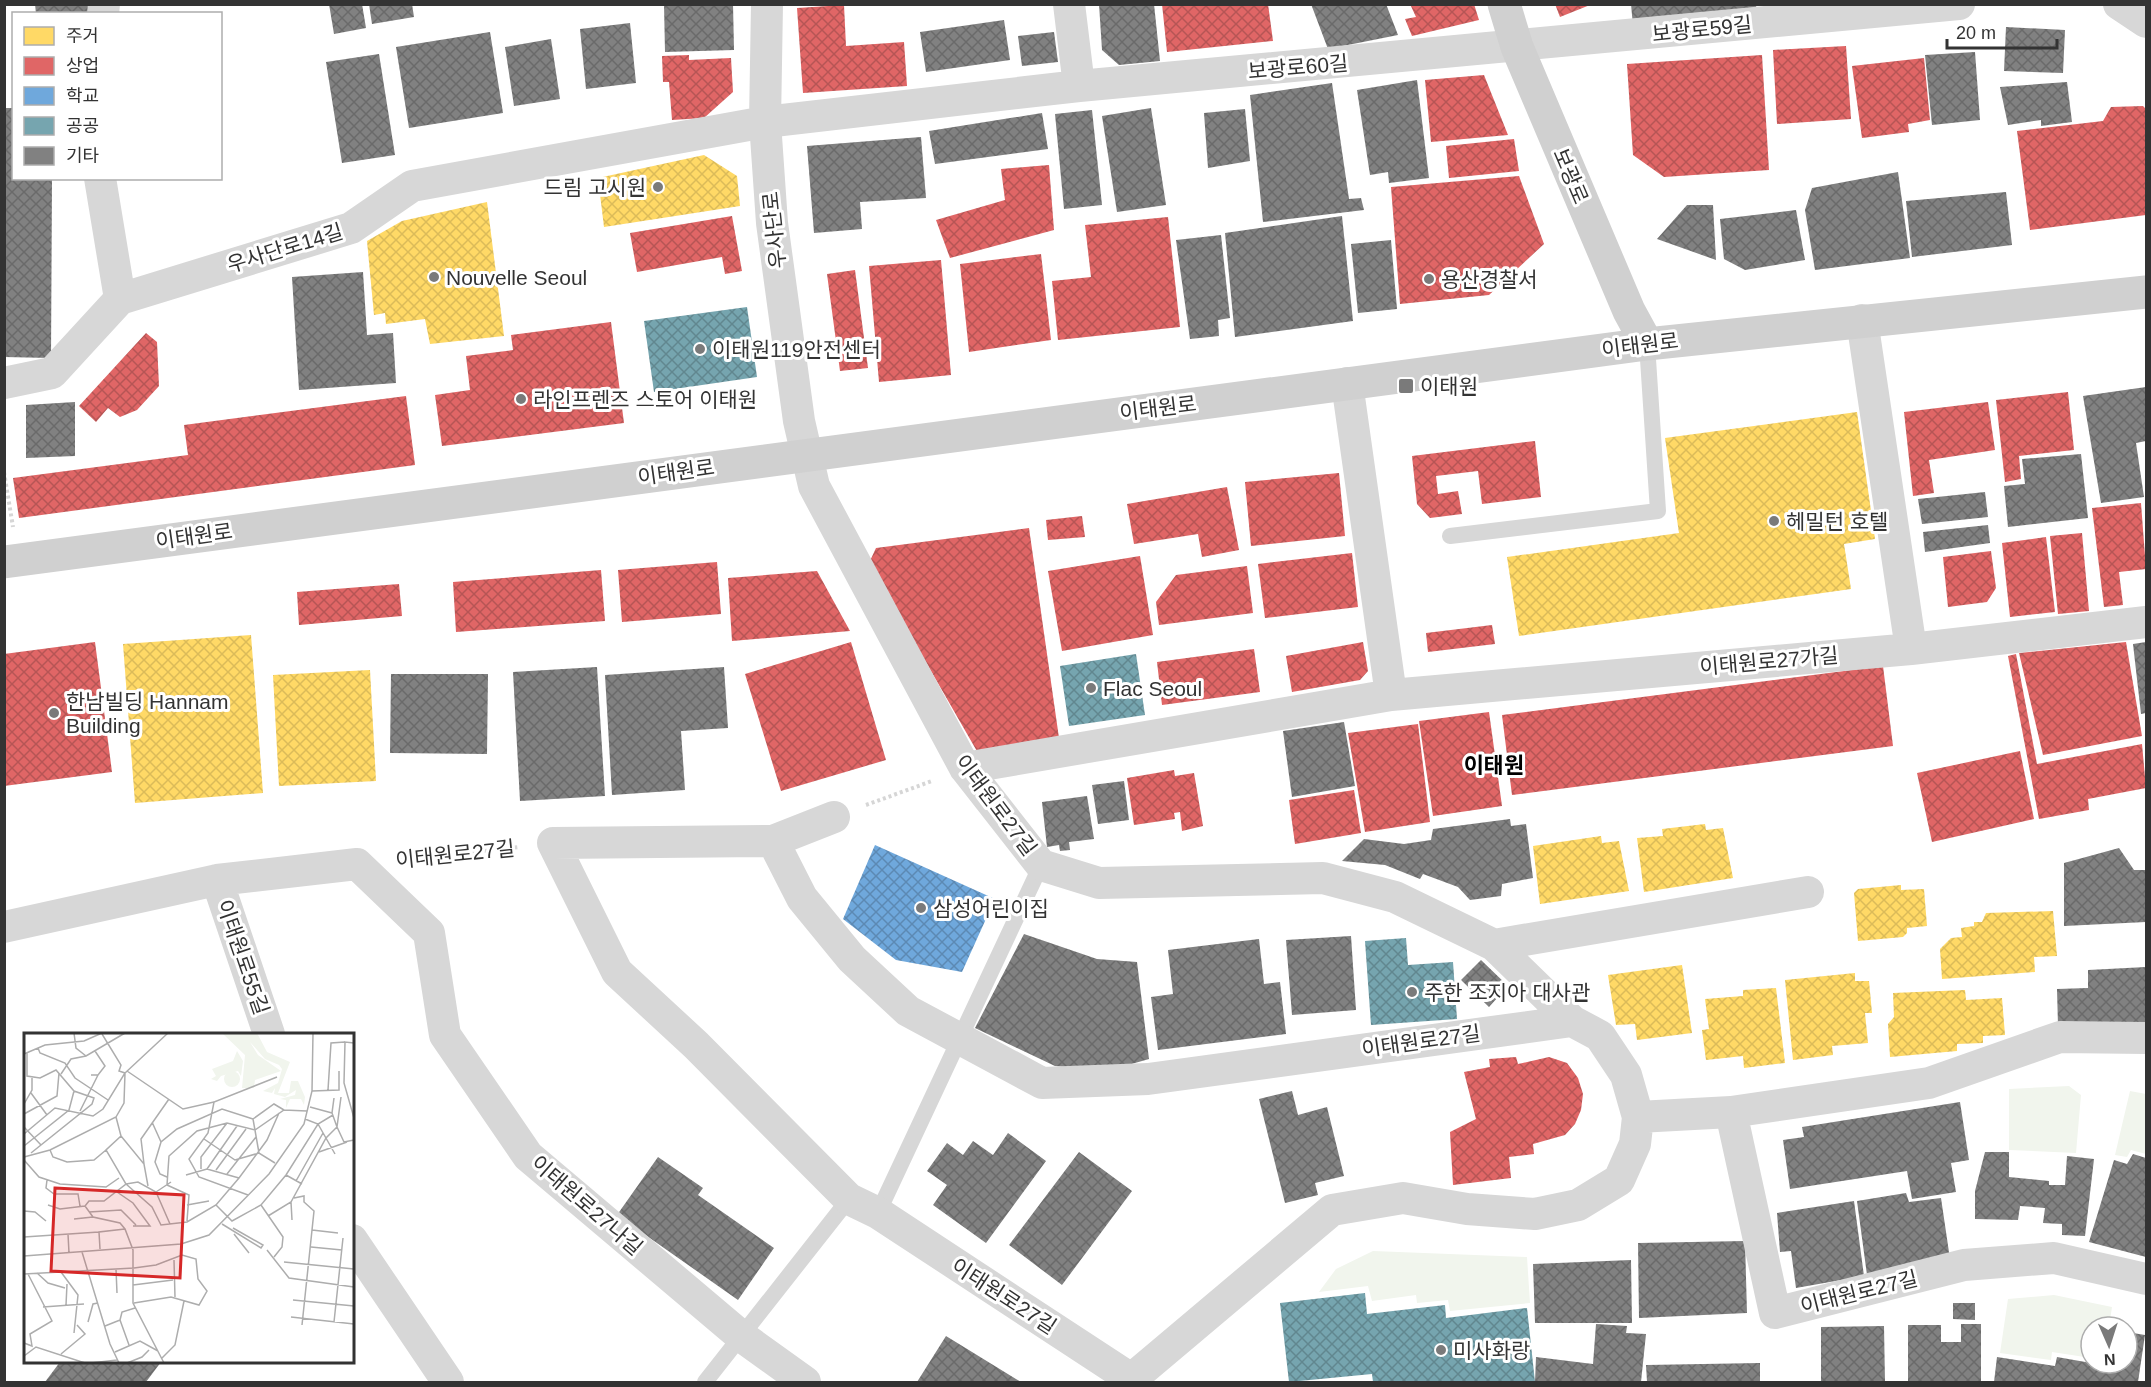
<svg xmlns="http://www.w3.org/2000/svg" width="2151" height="1387" font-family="Arial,'Noto Sans KR',sans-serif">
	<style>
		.grass { fill: #f1f5ed }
		.homes { fill: url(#homes-cross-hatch) }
		.shops { fill: url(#shops-cross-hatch) }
		.schools { fill: url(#schools-cross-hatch) }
		.public { fill: url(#public-cross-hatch) }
		.building { fill: url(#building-cross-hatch) }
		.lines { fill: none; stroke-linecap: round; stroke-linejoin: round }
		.path { stroke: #d6d6d6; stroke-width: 4; stroke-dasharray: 3 3; stroke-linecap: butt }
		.service { stroke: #d7d7d7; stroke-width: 16 }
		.minor { stroke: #d7d7d7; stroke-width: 32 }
		.secondary { stroke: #d0d0d0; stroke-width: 33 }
		.poi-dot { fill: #7a7a7a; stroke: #fff; stroke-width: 2 }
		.labels { text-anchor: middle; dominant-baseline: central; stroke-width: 6; stroke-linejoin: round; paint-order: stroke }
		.street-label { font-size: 21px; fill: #333; stroke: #fff }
		.poi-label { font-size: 21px; fill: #333; stroke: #fff; text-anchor: start }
		.neighbourhood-label { font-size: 22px; font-weight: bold; fill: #000; stroke: #fff }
		.inset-road { fill: none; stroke: #adadad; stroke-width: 1.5 }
		.view { fill: #d62828; fill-opacity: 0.15; stroke: #d62828; stroke-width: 3 }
		.inset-edge { fill: none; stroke: #333; stroke-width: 3 }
	</style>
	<defs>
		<pattern id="homes-cross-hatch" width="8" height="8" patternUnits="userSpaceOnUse" patternTransform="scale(1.5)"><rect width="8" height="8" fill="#ffd966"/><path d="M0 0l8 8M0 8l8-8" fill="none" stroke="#dbbb59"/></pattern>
		<pattern id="shops-cross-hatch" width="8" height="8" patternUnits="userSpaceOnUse" patternTransform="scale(1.5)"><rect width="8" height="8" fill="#e06666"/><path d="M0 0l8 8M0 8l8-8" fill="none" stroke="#b65555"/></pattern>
		<pattern id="schools-cross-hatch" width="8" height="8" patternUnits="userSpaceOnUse" patternTransform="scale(1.5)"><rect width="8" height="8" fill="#6fa8dc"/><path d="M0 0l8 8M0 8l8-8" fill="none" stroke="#5c89b3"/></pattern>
		<pattern id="public-cross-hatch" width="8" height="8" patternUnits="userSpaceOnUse" patternTransform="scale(1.5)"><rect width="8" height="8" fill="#76a5af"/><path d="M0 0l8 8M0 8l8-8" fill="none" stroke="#61878f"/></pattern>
		<pattern id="building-cross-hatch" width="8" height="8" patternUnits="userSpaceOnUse" patternTransform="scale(1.5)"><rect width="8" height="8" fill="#818181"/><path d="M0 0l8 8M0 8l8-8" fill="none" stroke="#6a6a6a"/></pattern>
	</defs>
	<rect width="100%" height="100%" fill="#fff"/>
	<path class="grass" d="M2069,1086L2081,1095L2076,1153L2009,1150V1089Z
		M2130,1091L2146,1094V1154L2131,1150L2127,1157L2115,1155Z
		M1373,1251L1527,1257L1530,1303L1450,1311L1448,1300L1417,1303L1416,1295L1372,1301L1368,1286L1319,1292L1336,1269Z
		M2054,1295L2112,1307L2109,1327H2091V1358L2052,1352L2051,1360L2000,1353L2008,1299Z"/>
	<path class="homes" d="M704,155L737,176L740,206L604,227L598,178Z
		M487,202L504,336L430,344L425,319L386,324L385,313L374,315L367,241L402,221Z
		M1857,412L1875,539L1844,544L1851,589L1519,636L1507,557L1679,533L1665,438Z
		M251,635L263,793L135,803L123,644Z
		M370,670L376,781L279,786L273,675Z
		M1705,824L1706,830L1723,828L1733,878L1644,892L1637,838L1663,836L1662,829Z
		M1601,836L1602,843L1619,841L1629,891L1540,904L1533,846Z
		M1901,885V890L1924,889L1927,926L1907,928V933L1903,937L1858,941L1854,893L1858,889Z
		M2053,911L2057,956L2034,957L2035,972L1942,979L1940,949L1951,938L1962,937L1961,928L1974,926V922H1982L1986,913Z
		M1682,965L1692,1033L1637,1040L1635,1024L1616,1025L1608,975Z
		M1855,973V981H1869L1872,1013H1865L1868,1043L1832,1046L1833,1055L1793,1060L1785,980Z
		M1776,988L1785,1063L1744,1068L1743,1056L1706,1060L1702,1030L1709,1029L1705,999L1743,996V990Z
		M1965,990L1966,1000L2002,998L2005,1035L1983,1036V1043L1957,1044V1051L1890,1057L1888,1024L1894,1017L1893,993Z"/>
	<path class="shops" d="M1162,4H1268L1273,41L1167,52Z
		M1410,4H1474L1479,20L1412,36L1405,19L1416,17Z
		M1555,4H1590V5L1560,17Z
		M844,5L846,46L904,42L907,86L803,93L797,8Z
		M1846,46L1851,119L1777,124L1773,50Z
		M689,55V60L731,58L733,92L704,118L672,120L669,82H663L662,56Z
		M1762,55L1769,170L1664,177L1633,155L1627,64Z
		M1924,58L1930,120L1908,124L1909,132L1862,138L1852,66Z
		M1484,75L1508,135L1431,142L1425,80Z
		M2143,106L2146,109V215L2030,230L2017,131L2103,121L2111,107Z
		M1514,139L1519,171L1449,178L1446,146Z
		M1049,165L1054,230L950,258L936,220L1005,200L1001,169Z
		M1519,176L1544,244L1489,295L1400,304L1391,187Z
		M732,216L742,271L725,274L722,257L637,272L630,233Z
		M1168,217L1180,327L1058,340L1052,281L1091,277L1085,225Z
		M1041,254L1051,340L969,352L960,264Z
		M941,260L951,375L879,382L869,266Z
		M855,270L868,368L840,371L827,274Z
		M611,322L624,423L442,446L435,395L470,390L466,356L513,350L511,335Z
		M146,333L157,342L159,386L137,410L120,417L108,408L96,422L79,406Z
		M2068,392L2074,450L2019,456L2021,479L2005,482L1996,400Z
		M406,396L415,465L19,518L13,478L188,455L184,425Z
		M1988,402L1995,450L1929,460L1934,493L1913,496L1904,412Z
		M1535,441L1541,497L1482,504L1478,471L1436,476L1438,494L1458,491L1462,514L1430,518L1417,504L1412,456Z
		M1339,473L1345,536L1251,546L1245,482Z
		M1227,487L1239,550L1202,557L1198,534L1134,544L1127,504Z
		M2141,503L2146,569L2119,572L2123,605L2104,607L2092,508Z
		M1082,516L1085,537L1048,540L1046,520Z
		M1029,528L1059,738L978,753L869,563L876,548Z
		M2082,533L2089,611L2058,614L2050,536Z
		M2046,537L2055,612L2010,617L2002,543Z
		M1991,551L1996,588L1987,602L1948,607L1943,557Z
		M1352,553L1358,607L1265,618L1258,564Z
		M1140,556L1153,635L1062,651L1048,571Z
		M717,562L721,614L622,622L618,570Z
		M1247,566L1253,613L1159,625L1156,602L1176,575Z
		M601,570L605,621L456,632L453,582Z
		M817,571L850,631L732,641L728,578Z
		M399,584L402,616L299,625L297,592Z
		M1492,625L1495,644L1428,652L1426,633Z
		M95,642L112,772L4,786V654Z
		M851,642L886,760L781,791L745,674Z
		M1363,642L1368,671L1360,680L1292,692L1286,656Z
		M2126,642L2142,736L2043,755L2019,653Z
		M1254,649L1260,692L1162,705L1157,662Z
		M2016,654L2037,764L2142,744L2146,788L2088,799L2089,810L2039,819L2008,656Z
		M1883,666L1893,746L1512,795L1502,715Z
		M1489,712L1502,806L1433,816L1419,721Z
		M1418,724L1430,822L1365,832L1348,733Z
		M2020,751L2034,819L1932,842L1917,773Z
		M1174,770L1175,776L1194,773L1203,826L1182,831L1180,812L1174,813L1175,819L1134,825L1127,778Z
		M1354,790L1361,833L1295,844L1289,800Z
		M1516,1057L1518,1064L1549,1057L1567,1063L1578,1078L1583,1094L1581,1110L1575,1124L1565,1135L1533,1144L1534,1154L1509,1157L1511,1178L1453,1185L1450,1132L1476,1119L1464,1072L1490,1067L1489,1059Z"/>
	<path class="schools" d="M875,845L995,899L962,972L896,960L843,919Z"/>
	<path class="public" d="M747,307L757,377L654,392L644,321Z
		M1136,654L1145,715L1069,726L1060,666Z
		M1406,938L1408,965L1453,962L1457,1019L1371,1025L1365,941Z
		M1365,1293L1367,1314L1445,1305L1446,1318L1527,1308L1535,1382H1373L1372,1374L1289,1382L1280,1303Z"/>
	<path class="building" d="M35,4H93V14H36Z
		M329,4H362L366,28L334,34Z
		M369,4H412L414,17L372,24Z
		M664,4H733L734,50L665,52Z
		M1099,4H1154L1160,61L1119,65L1102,50Z
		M1311,4H1386L1398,35L1328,49Z
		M1631,4H1756L1757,16L1633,26Z
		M1004,20L1010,60L926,72L920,32Z
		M630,23L636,83L586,89L580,29Z
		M2006,27L2065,30L2063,73L2004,71Z
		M490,32L503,113L409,128L396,47Z
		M1054,32L1058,62L1022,66L1018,36Z
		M551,39L560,99L514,106L505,47Z
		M1975,52L1980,120L1932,125L1925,55Z
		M379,54L395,155L342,163L326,62Z
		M1417,80L1429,178L1389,183L1388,172L1370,175L1357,90Z
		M2067,82L2072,122L2041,126V120L2008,125L2000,87Z
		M1332,83L1349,199L1361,198L1364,210L1263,222L1250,95Z
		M4,108H14V178H52L51,358L4,357Z
		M1151,108L1166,205L1117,212L1102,116Z
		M1245,109L1250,161L1208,168L1204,113Z
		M1092,110L1102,205L1064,209L1055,114Z
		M1042,113L1048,149L935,164L929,131Z
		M921,137L926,198L860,202L862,229L814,233L807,146Z
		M1898,172L1910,258L1815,270L1805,210L1812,188Z
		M2006,192L2012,245L1912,257L1906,201Z
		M1687,205H1713L1716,260L1657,239Z
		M1796,210L1805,260L1745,270L1724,259L1720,219Z
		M1342,216L1353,321L1235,337L1225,233Z
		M1221,235L1230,318L1218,320L1219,336L1190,339L1176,240Z
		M1391,240L1397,309L1358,313L1351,244Z
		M363,272L367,335L393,333L396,383L299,390L292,277Z
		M2146,387V441L2136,443L2144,497L2101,503L2083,396Z
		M75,402V456L26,458V405Z
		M2081,454L2088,518L2008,527L2004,486L2025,484L2022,459Z
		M1985,492L1988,517L1922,524L1918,499Z
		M1988,525L1990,543L1925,552L1923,532Z
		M2146,642V713L2141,714L2133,644Z
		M597,667L605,796L520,801L513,672Z
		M724,667L728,728L681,731L685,790L612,795L605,675Z
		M391,674H488L487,754L390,753Z
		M1344,722L1355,786L1292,797L1283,731Z
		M1124,781L1129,820L1098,824L1092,785Z
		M1087,796L1094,839L1069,842L1070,850L1060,851L1059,845L1047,847L1042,802Z
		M1510,819L1511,826L1526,824L1533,878L1502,884L1501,896L1470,900L1458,887L1423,874L1420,879L1385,865L1342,861L1364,839L1404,844L1431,840L1433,829Z
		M2119,848L2134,870H2146V922L2064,926V863Z
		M1024,934L1097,959L1137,962L1149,1059L1107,1071L1055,1066L975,1028Z
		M1351,936L1356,1010L1292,1015L1286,940Z
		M1259,939L1264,984L1280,982L1286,1034L1158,1050L1151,997L1173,994L1168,950Z
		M1481,960L1508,986L1489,1007L1461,980Z
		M2146,967V1024L2058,1026L2057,989L2088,988V970Z
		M1292,1091L1298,1115L1327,1107L1344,1176L1315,1183L1318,1195L1285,1203L1259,1099Z
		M1960,1102L1969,1160L1951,1163L1956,1192L1912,1199L1907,1171L1790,1189L1783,1140L1804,1137L1802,1127Z
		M1008,1133L1046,1161L986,1243L933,1205L947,1185L927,1171L947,1143L963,1155L973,1141L993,1155Z
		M1079,1152L1132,1191L1062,1285L1009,1245Z
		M1985,1152H2009V1177L2049,1181V1185H2065L2067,1156L2094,1159L2085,1236L2062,1235V1224L2043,1223L2045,1208L2020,1206L2018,1220L1975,1219V1191Z
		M2133,1154L2146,1158V1257L2089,1242L2114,1160L2127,1164Z
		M658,1157L703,1188L698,1195L774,1248L738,1300L617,1215Z
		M1906,1193L1909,1202L1941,1198L1950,1259L1867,1275L1857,1201Z
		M1854,1201L1864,1276L1796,1288L1791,1251L1780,1252L1777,1213Z
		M1745,1241L1747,1313L1639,1318L1638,1243Z
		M1631,1260L1632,1323H1535L1533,1264Z
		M1953,1303H1975V1320L1953,1319Z
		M1596,1324L1627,1326L1626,1333L1646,1334L1641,1382H1535L1536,1357L1593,1364Z
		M1961,1324H1981V1382H1908V1325H1941V1342H1961Z
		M1884,1326L1885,1382H1821V1327Z
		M2127,1332L2145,1335L2138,1382H1994L1997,1357L2055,1366L2057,1357L2091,1363H2127Z
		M946,1336L1021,1382H917Z
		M60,1362H161L146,1382H45Z
		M1760,1363V1382H1647L1646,1365Z"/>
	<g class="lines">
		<path class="path" d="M4,472L13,527
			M866,805L932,781
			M401,860L519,847"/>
		<path class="service" d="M1450,536L1658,511L1647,344
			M878,1213L1041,865
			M705,1382L849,1199"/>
		<path class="minor" d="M767,4L765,122L772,223L799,421L814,486L965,768L1041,865L1099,883L1323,878L1395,897L1494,945L1572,1021L1600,1036L1626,1075L1638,1117L1635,1144L1619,1180L1578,1205L1535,1214L1467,1209L1403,1198L1332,1210L1128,1382
			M1069,4L1079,86
			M2119,4L2146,22
			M103,14L104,4
			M100,178L120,299
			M1862,320L1911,649
			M4,383L52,373L120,299L351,228L412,186L765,122L1079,86L1959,4
			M1391,695L1911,649L2146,622
			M965,768L1391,695L1347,383
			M834,817L773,841L553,843L617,972L696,1045L849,1199L878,1213L1131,1379
			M773,841L802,898L852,959L908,1011L1042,1083L1148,1079L1572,1021
			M217,880L269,1034
			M4,927L217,880L357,864L429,933L445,1035L528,1156L741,1336L805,1382
			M1494,945L1808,892
			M1731,1112L1775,1313L1964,1265L2054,1258L2146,1279
			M1638,1117L1731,1112L1929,1083L2060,1037L2146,1038
			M352,1240L448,1382"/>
		<path class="secondary" d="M1504,4L1517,47L1629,311L1647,344
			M4,562L1647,344L2146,292"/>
	</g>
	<g class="poi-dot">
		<circle cx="658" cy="187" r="6"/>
		<circle cx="434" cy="277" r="6"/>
		<circle cx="1429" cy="279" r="6"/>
		<circle cx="700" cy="349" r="6"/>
		<rect x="1398" y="378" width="16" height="16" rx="3"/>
		<circle cx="521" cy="399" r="6"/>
		<circle cx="1774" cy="521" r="6"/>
		<circle cx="1091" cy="688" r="6"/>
		<circle cx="54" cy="713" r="6"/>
		<circle cx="921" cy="908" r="6"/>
		<circle cx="1412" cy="992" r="6"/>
		<circle cx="1441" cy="1350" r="6"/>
	</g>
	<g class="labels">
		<g class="street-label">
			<text transform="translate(1702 29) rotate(-6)">보광로59길</text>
			<text transform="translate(1298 67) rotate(-5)">보광로60길</text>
			<text transform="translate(1571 176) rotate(67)">보광로</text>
			<text transform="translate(774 230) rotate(-96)">우사단로</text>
			<text transform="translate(285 248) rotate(-17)">우사단로14길</text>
			<text transform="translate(1640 345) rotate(-7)">이태원로</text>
			<text transform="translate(1158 408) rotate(-7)">이태원로</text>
			<text transform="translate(676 472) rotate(-8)">이태원로</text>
			<text transform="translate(194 536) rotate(-8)">이태원로</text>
			<text transform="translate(1769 661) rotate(-5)">이태원로27가길</text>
			<text transform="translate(996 805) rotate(53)">이태원로27길</text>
			<text transform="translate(455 854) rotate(-6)">이태원로27길</text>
			<text transform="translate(243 957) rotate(71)">이태원로55길</text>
			<text transform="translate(1421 1041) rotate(-8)">이태원로27길</text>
			<text transform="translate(587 1205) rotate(41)">이태원로27나길</text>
			<text transform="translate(1859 1292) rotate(-14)">이태원로27길</text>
			<text transform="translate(1004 1296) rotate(33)">이태원로27길</text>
		</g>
		<g class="poi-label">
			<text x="646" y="187" text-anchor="end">드림 고시원</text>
			<text x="446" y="277">Nouvelle Seoul</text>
			<text x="1441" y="279">용산경찰서</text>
			<text x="712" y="349">이태원119안전센터</text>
			<text x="1420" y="386">이태원</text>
			<text x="533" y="399">라인프렌즈 스토어 이태원</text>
			<text x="1786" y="521">헤밀턴 호텔</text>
			<text x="1103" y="688">Flac Seoul</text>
			<text x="66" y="701">한남빌딩 Hannam<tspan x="66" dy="24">Building</tspan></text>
			<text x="933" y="908">삼성어린이집</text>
			<text x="1424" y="992">주한 조지아 대사관</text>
			<text x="1453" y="1350">미사화랑</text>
		</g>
		<g class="neighbourhood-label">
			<text x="1494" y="765">이태원</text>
		</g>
	</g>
	<g transform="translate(24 1033)">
		<rect width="330" height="330" fill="#fff"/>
		<path d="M200 46a8 8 0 1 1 16 0a8 8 0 1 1-16 0Z" fill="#f1f5ed"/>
		<path d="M233,0L243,19L266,29L254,60H265L267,48H274L281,64L280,72L277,66H266L262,75V67L256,66L271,62L272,57L261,64L250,61L251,55L248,60L239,58L254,50L258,36L255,32L241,26L226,9L234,22L257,38L231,47L230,55H218L221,22L199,1ZM213,18L219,28L217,43L214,38L197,43L193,48L187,46L192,43L188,36L209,28Z" fill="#f1f5ed"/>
		<path class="inset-road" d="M50,0L52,15L62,23M330,10L321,9L320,50L330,85M14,15L16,20L41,30L51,45L84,67M3,20V43L16,45L32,37L50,58L70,65L68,71L7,120M0,21L21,12L60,8L78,0M103,38L159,76L190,69M37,41L47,26L62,23L101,0M67,42H74L81,33L71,18M304,57L307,10L321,9M288,58L315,57V38M7,60L23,82M310,65L308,80L313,94L320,109L330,107M0,71L8,57V45M286,74L308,80M56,78L74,42M0,81L33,63L35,40M92,84L97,103L82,117L102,151L80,168H65L61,173L69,184L96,190L101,196L109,217V270L140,330M281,86L294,91L311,121M128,89L137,109M0,94L17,112M0,101L31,75L69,83L79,76L101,40L95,38L97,32L78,1M97,103L120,131L124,153M180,106L211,127L235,120L251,130M0,113L45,77L50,58M26,117L29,124L43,129L70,127L82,117M295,119L323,109M235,120L229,86L250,71L260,77M0,124L26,117L92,84L100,70L101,40L144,0M0,127L15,144L36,151L82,154L95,145M120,131L117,106L145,66M177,136V124L203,90M183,136L213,93M192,137L222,96M203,141L232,104M162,142L183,136L215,145M262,142L278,151M143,144L136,141L131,129L137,109L153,96L198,76L229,86M23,147L22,155L30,161H54L56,173M272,148L299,100M102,151L128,174L137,192L163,189L192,172L215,145L243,107L255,80M102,151L114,149L132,159L146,191M143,152L145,123L173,98L203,90L231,97L260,77L283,78M143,152L165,162L163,188M93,159L109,170L126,193H109M132,159L147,149M224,162L175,144L165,126L184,100L190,69L253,44M270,165L280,163V169L290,178L278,292M267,169L268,187M24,172L36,176L61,173M163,172L185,168M192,172L208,188L237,172L262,142L294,91L309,82M237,172L259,204L258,214L250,224M0,178L11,179L22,188M65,179L97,177L112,192M244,183L267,169L302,105L313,94L317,64M50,186L69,184M198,191L237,215L239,212L209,195M288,197L314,200M44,201L45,220M210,201L225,220M0,204L75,199M287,214L318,217M76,216L75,199L101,196M243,217L265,245L330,254M58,219L86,311L95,330M0,223L157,211L185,202L245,141L280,91L288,58L289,0M150,227L151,264M260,229L330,236M92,236L93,260M37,239L54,262L50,300M13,240L24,250L41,255M0,241L110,235L132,232L158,222L172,226L174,246L183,258L175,272L147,264L110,270M109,252L149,247M269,267L330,273M42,272L43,251M19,274L60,271M267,284L330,291M96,287L98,279L111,275M64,289L69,271L74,270M310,289L319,205M81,293L96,287L105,312M0,310L8,313L6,301L28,288L4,241M91,319L116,308L134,318M37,321L61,301L53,292M0,323L12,314L61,330M138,325L151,312L160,268M67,330L93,327M103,330L118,324L125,317"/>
		<path class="view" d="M31,155L160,162L156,245L27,238Z"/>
		<rect width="330" height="330" class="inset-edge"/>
	</g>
	<rect width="2151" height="1387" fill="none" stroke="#333333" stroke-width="12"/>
	<rect x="12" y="12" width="210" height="168" fill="#ffffff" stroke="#adadad" stroke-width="1.5"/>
	<rect x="24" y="27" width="30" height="18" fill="#ffd966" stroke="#adadad" stroke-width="1.5"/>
	<text x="66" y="42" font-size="18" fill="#333333">주거</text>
	<rect x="24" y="57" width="30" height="18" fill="#e06666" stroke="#adadad" stroke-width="1.5"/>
	<text x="66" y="72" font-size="18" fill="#333333">상업</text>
	<rect x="24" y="87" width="30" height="18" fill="#6fa8dc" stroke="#adadad" stroke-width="1.5"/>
	<text x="66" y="102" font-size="18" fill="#333333">학교</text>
	<rect x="24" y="117" width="30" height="18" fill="#76a5af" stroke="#adadad" stroke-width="1.5"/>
	<text x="66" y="132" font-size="18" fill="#333333">공공</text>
	<rect x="24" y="147" width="30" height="18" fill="#818181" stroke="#adadad" stroke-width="1.5"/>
	<text x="66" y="162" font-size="18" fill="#333333">기타</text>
	<g transform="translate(2109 1345) rotate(177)"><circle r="28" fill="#ffffff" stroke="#adadad" stroke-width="1.5"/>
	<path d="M0-4.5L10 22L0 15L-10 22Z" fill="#7a7a7a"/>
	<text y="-9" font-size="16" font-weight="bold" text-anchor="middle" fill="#333333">N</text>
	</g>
	<path d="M1947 39v9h110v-9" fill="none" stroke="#333333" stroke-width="3"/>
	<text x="1956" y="39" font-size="18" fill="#333333" stroke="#ffffff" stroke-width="4.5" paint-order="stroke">20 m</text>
</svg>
